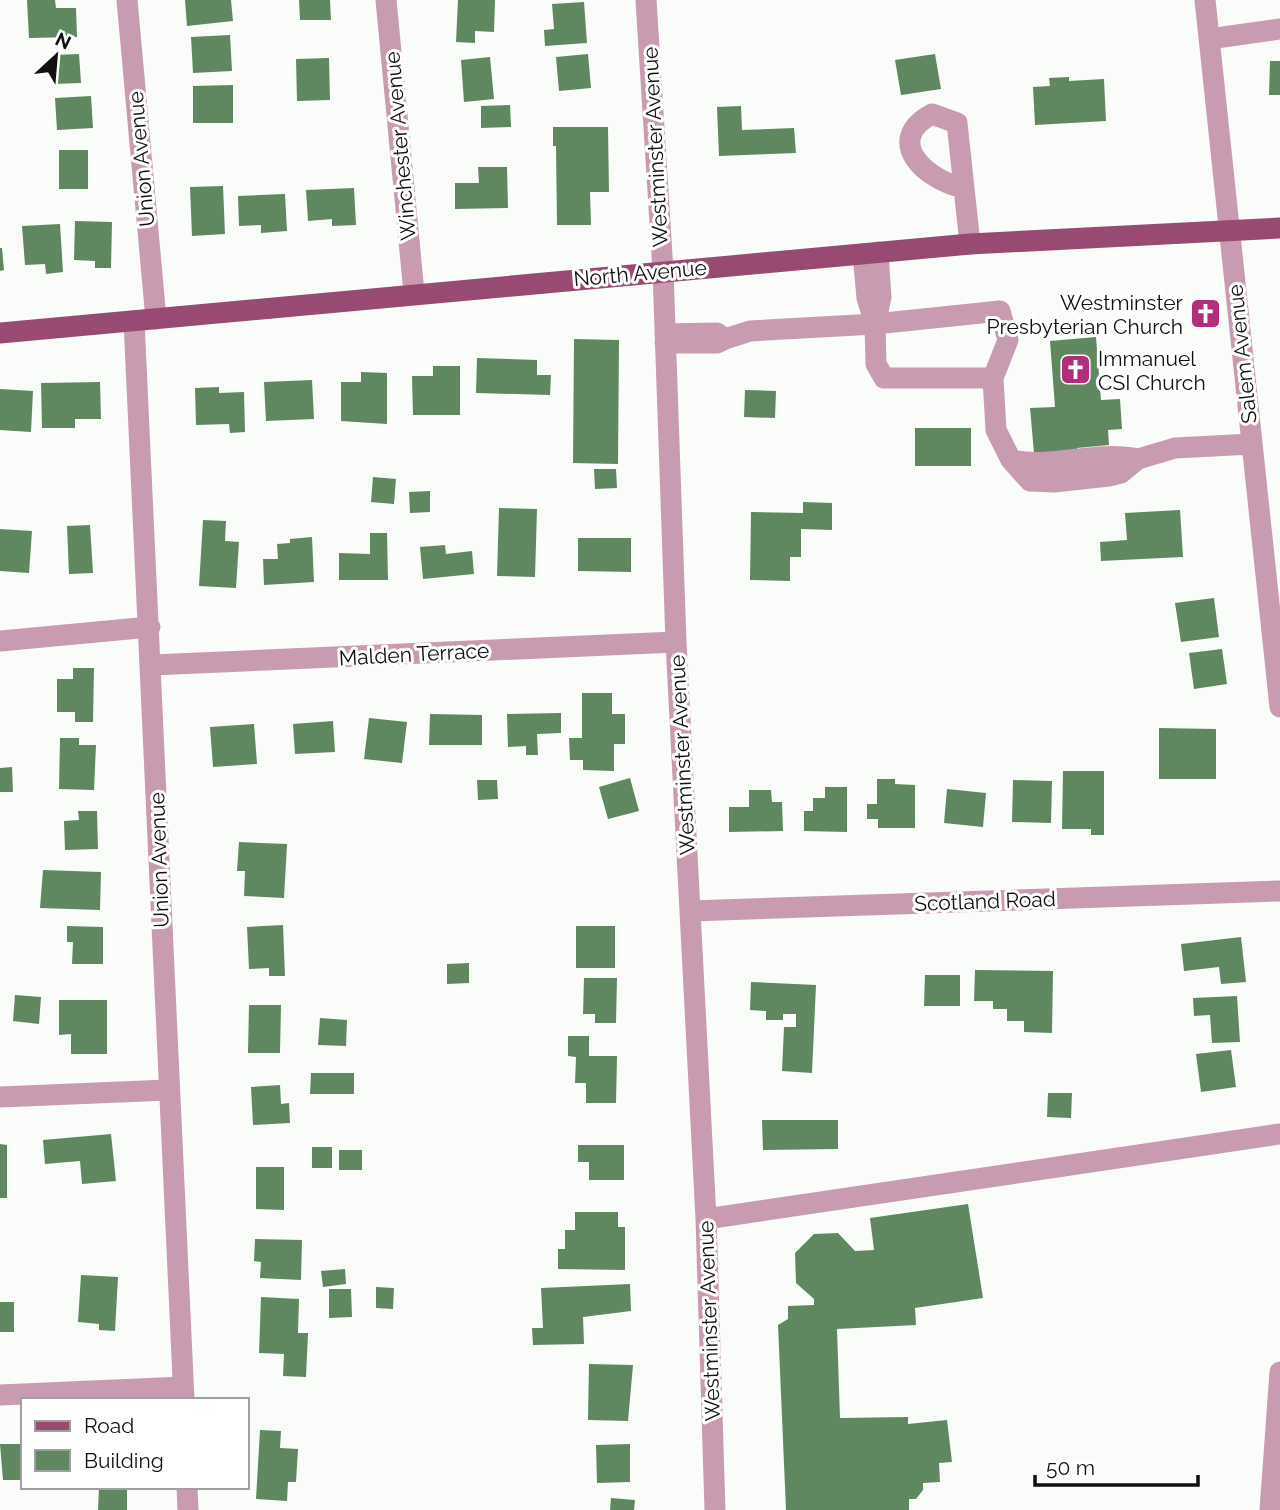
<svg xmlns="http://www.w3.org/2000/svg" width="1280" height="1510" font-family="Raleway,sans-serif">
	<style>
		.building { fill: #5f8860 }
		.lines { fill: none; stroke-linecap: round; stroke-linejoin: round }
		.minor { stroke: #c99bb0; stroke-width: 21 }
		.major { stroke: #984a72; stroke-width: 21 }
		.labels { text-anchor: middle; dominant-baseline: central; stroke-width: 6; stroke-linejoin: round; paint-order: stroke }
		.street-label { font-size: 21px; fill: #0f100f; stroke: #fff }
		.poi-label { font-size: 21px; fill: #0f100f; stroke: #fff; text-anchor: end }
	</style>
	<rect width="100%" height="100%" fill="#f9fcf9"/>
	<path class="building" d="M27,0H55L56,8H76L77,37L29,38Z
		M185,0H231L233,21L187,26Z
		M299,0H330L331,20H300Z
		M458,0H495L494,32L475,31V43L456,42Z
		M584,2L587,43L545,46L544,30L554,29L552,4Z
		M230,35L232,71L193,73L191,37Z
		M79,54L81,83L54,84L53,55Z
		M588,54L591,88L559,91L556,57Z
		M935,54L941,89L901,95L895,60Z
		M490,57L494,99L464,102L461,60Z
		M329,58L330,100L297,101L296,59Z
		M1270,61H1280V95H1269Z
		M1069,77V81L1104,79L1106,121L1035,125L1033,87L1050,86L1049,78Z
		M233,85V123H193V86Z
		M91,96L93,128L57,130L55,98Z
		M510,105L511,127L481,128V106Z
		M741,106L742,130L794,128L796,153L719,156L717,107Z
		M553,127H608L609,192H590L591,225H557L556,146H553Z
		M59,150H88V189H59Z
		M478,167H507L508,208L455,209V183H479Z
		M223,186L225,234L192,236L190,187Z
		M354,188L356,225L332,226V219L308,221L306,190Z
		M285,194L287,231L261,233V225L239,226L238,196Z
		M75,221L112,222L111,268H95V261L74,260Z
		M60,224L63,272L46,274L45,264L25,265L22,226Z
		M0,248H2L4,270L0,271Z
		M1096,337L1101,400L1120,399L1122,429L1108,430L1109,445L1077,448L1078,455L1034,453L1030,408L1055,407L1050,341Z
		M574,339L619,340L618,464L573,463Z
		M477,358L537,360V375H551L550,395L476,393Z
		M433,366H460V415H413L412,376H433Z
		M361,372L387,373V424L341,421V382H361Z
		M312,380L314,419L266,421L264,382Z
		M100,382L101,419H75V428H42L41,383Z
		M219,387V393L244,392L245,432L230,433L229,424L196,425L195,388Z
		M0,389L33,391L31,432L0,430Z
		M745,390L776,391L775,418L744,417Z
		M915,428H971V466H915Z
		M594,469H616L617,488L595,489Z
		M373,477L396,479L394,504L371,502Z
		M430,491V512L410,513L409,492Z
		M803,502L832,503V530L801,529V557H790V581L750,580L751,512L803,513Z
		M499,508L537,509L535,577L497,576Z
		M1180,510L1183,557L1101,561L1100,542L1127,540L1125,513Z
		M203,520L226,521L225,541L239,542L236,588L199,586Z
		M90,525L93,573L69,574L67,526Z
		M0,529L32,531L29,573L0,571Z
		M370,533H387L388,580H339V553L370,554Z
		M312,537L314,582L264,585L263,559H278L277,544L290,543V539Z
		M578,538H631V572L578,571Z
		M445,545L446,554L472,551L474,574L423,579L420,547Z
		M1214,598L1219,637L1181,642L1175,603Z
		M1222,649L1227,684L1194,689L1189,653Z
		M73,668H94L93,722H75V712H57V679H73Z
		M582,693H612V714H625V744H614V771L583,770V760H570L569,738H582Z
		M561,713V733L537,734L538,755H526V746L508,747L507,714Z
		M430,714L482,715V745H429Z
		M369,718L407,722L402,763L364,759Z
		M333,721L335,752L295,754L293,724Z
		M254,724L257,764L213,767L210,727Z
		M1159,728L1216,729V779H1159Z
		M60,738H79V745H96L94,790L59,789Z
		M12,767L13,792H0V768Z
		M1063,771H1104V835H1091V829H1062Z
		M630,778L639,811L608,819L599,787Z
		M877,779H895V784L915,785V828H878V819H867V804H877Z
		M477,780H497L498,799L478,800Z
		M1013,780L1052,781L1051,823L1012,822Z
		M825,787H847V832L804,831V811H813V798H825Z
		M947,789L986,793L983,827L944,823Z
		M749,790H771L772,802H782L783,831L729,832V807H749Z
		M78,811H97L98,849L65,850L64,821L79,820Z
		M239,842L287,844L284,898L244,896L245,871H237Z
		M43,870L101,872L100,910L40,908Z
		M283,925L285,976H269V968L249,969L247,927Z
		M67,926L103,927V964H72L73,942H67Z
		M576,926H615V968H576Z
		M1241,937L1246,982L1221,984L1219,967L1184,971L1181,944Z
		M469,963V983L447,984V964Z
		M975,970L1053,971L1052,1033L1024,1032V1021H1007V1009H993V1001H974Z
		M925,975H960V1006H924Z
		M584,978H617L616,1023H595V1014H583Z
		M751,982L816,985L812,1073L782,1071L784,1027H796V1014H783V1020H766V1011L750,1010Z
		M15,995L41,997L39,1024L13,1021Z
		M1237,996L1240,1042L1212,1043L1210,1015L1194,1016L1193,998Z
		M59,1000H107V1054H71V1034L59,1035Z
		M249,1005H281L280,1053H248Z
		M320,1018L347,1020L346,1046L318,1045Z
		M568,1036H589V1056H617L616,1103H586V1083H575L576,1057L568,1056Z
		M1231,1050L1236,1087L1201,1092L1196,1054Z
		M311,1073H354V1094H310Z
		M280,1085L281,1104L289,1103L290,1123L253,1125L251,1087Z
		M1048,1093H1072L1071,1118L1047,1117Z
		M762,1120H838V1149L763,1150Z
		M111,1134L116,1181L82,1184L80,1161L45,1164L43,1140Z
		M0,1144L7,1145V1198H0Z
		M578,1145H624V1180H589V1162H578Z
		M312,1147H332V1168H312Z
		M339,1150H362V1170H339Z
		M256,1167H284V1210L256,1209Z
		M968,1204L983,1298L915,1308L916,1325L837,1329L840,1418L908,1417V1424L947,1420L952,1462L939,1463L940,1482L923,1483V1490L916,1499H909V1510H786L778,1325L788,1319V1306L814,1305V1299L796,1283L795,1253L814,1234L838,1233L855,1251L874,1250L870,1218Z
		M575,1212H618V1227H625V1270L558,1269V1249H565V1230H575Z
		M255,1239L302,1240L301,1280L260,1278L261,1262L254,1261Z
		M345,1269L346,1284L323,1287L321,1271Z
		M81,1275L118,1277L115,1331L99,1330V1324L78,1322Z
		M630,1284L631,1311L583,1317L584,1344L533,1345L532,1328H543L541,1288Z
		M376,1287L394,1288L393,1309L376,1308Z
		M329,1289H351L352,1317L329,1318Z
		M261,1297L299,1299L298,1333H308L306,1377L283,1376L284,1354L259,1353Z
		M0,1302H14V1332H0Z
		M589,1364L633,1365L628,1421L588,1420Z
		M260,1430L281,1431L280,1448L298,1449L296,1482H288L287,1501L256,1499Z
		M0,1444H20V1480H3Z
		M630,1444V1482L597,1483L596,1445Z
		M99,1487H127V1510H98Z
		M611,1498L635,1500L634,1510H610Z"/>
	<g class="lines">
		<path class="minor" d="M127,0L156,319
			M386,0L414,293
			M646,0L663,271L676,642L706,1219L715,1510
			M1205,0L1280,707
			M1209,39L1280,29
			M964,188C927,181 882,141 932,114L957,123L970,244
			M863,254L867,298L875,324L881,297L878,252
			M134,321L184,1400
			M875,324L876,364L884,378H993L996,430L1011,460
			M665,334L717,333L725,339L717,343H665
			M725,339L750,331L875,324L1000,311L1008,340L993,378
			M1138,459C1095,450 1053,469 1011,460L1030,481L1054,482L1109,476L1121,473L1138,459L1175,448L1252,444
			M0,641L150,627
			M152,665L676,642
			M691,911L1280,891
			M0,1097L168,1090
			M706,1219L1280,1134
			M0,1395L183,1387
			M187,1487L188,1510
			M1270,1510L1280,1372"/>
		<path class="major" d="M0,333L970,244L1280,228"/>
	</g>
	<defs>
		<symbol id="church-square" viewBox="-11 -11 22 22"><rect x="-9" y="-9" width="18" height="18" rx="4" fill="#b12f7a" stroke="#fff"/><path d="M-1.2-6h2.4v3.5h3.3v2.4h-3.3V6h-2.4V-.1h-3.3v-2.4h3.3Z" fill="#fff"/></symbol>
	</defs>
	<g fill-rule="evenodd">
		<use href="#church-square" x="1188" y="296" width="35" height="35"/>
		<use href="#church-square" x="1058" y="352" width="35" height="35"/>
	</g>
	<g class="labels">
		<g class="street-label">
			<text transform="translate(400 146) rotate(-95)">Winchester Avenue</text>
			<text transform="translate(655 147) rotate(-93)">Westminster Avenue</text>
			<text transform="translate(141 159) rotate(-95)">Union Avenue</text>
			<text transform="translate(640 273) rotate(-5)">North Avenue</text>
			<text transform="translate(1242 354) rotate(-96)">Salem Avenue</text>
			<text transform="translate(414 654) rotate(-3)">Malden Terrace</text>
			<text transform="translate(682 755) rotate(-93)">Westminster Avenue</text>
			<text transform="translate(159 860) rotate(-92)">Union Avenue</text>
			<text transform="translate(985 901) rotate(-2)">Scotland Road</text>
			<text transform="translate(709 1321) rotate(-92)">Westminster Avenue</text>
		</g>
		<g class="poi-label">
			<text x="1183" y="302">Westminster<tspan x="1183" dy="24">Presbyterian Church</tspan></text>
			<text x="1098" y="358" text-anchor="start">Immanuel<tspan x="1098" dy="24">CSI Church</tspan></text>
		</g>
	</g>
	<rect x="21" y="1398" width="228" height="91" fill="#ffffff" stroke="#9f9f9f" stroke-width="2"/>
	<rect x="35" y="1421" width="35" height="10" fill="#984a72" stroke="#9f9f9f" stroke-width="2"/>
	<text x="84" y="1433" font-size="21" fill="#0f100f">Road</text>
	<rect x="35" y="1450" width="35" height="21" fill="#5f8860" stroke="#9f9f9f" stroke-width="2"/>
	<text x="84" y="1468" font-size="21" fill="#0f100f">Building</text>
	<g transform="translate(56 56) rotate(26)" stroke="#ffffff" stroke-width="5" paint-order="stroke">
	<path d="M0-5L12 26L0 18L-12 26Z" fill="#0f100f"/>
	<text y="-10" font-size="19" font-weight="bold" text-anchor="middle" fill="#0f100f">N</text>
	</g>
	<path d="M1035 1475v10h163v-10" fill="none" stroke="#0f100f" stroke-width="3.5"/>
	<text x="1046" y="1475" font-size="21" fill="#0f100f" stroke="#ffffff" stroke-width="5" paint-order="stroke">50 m</text>
</svg>
